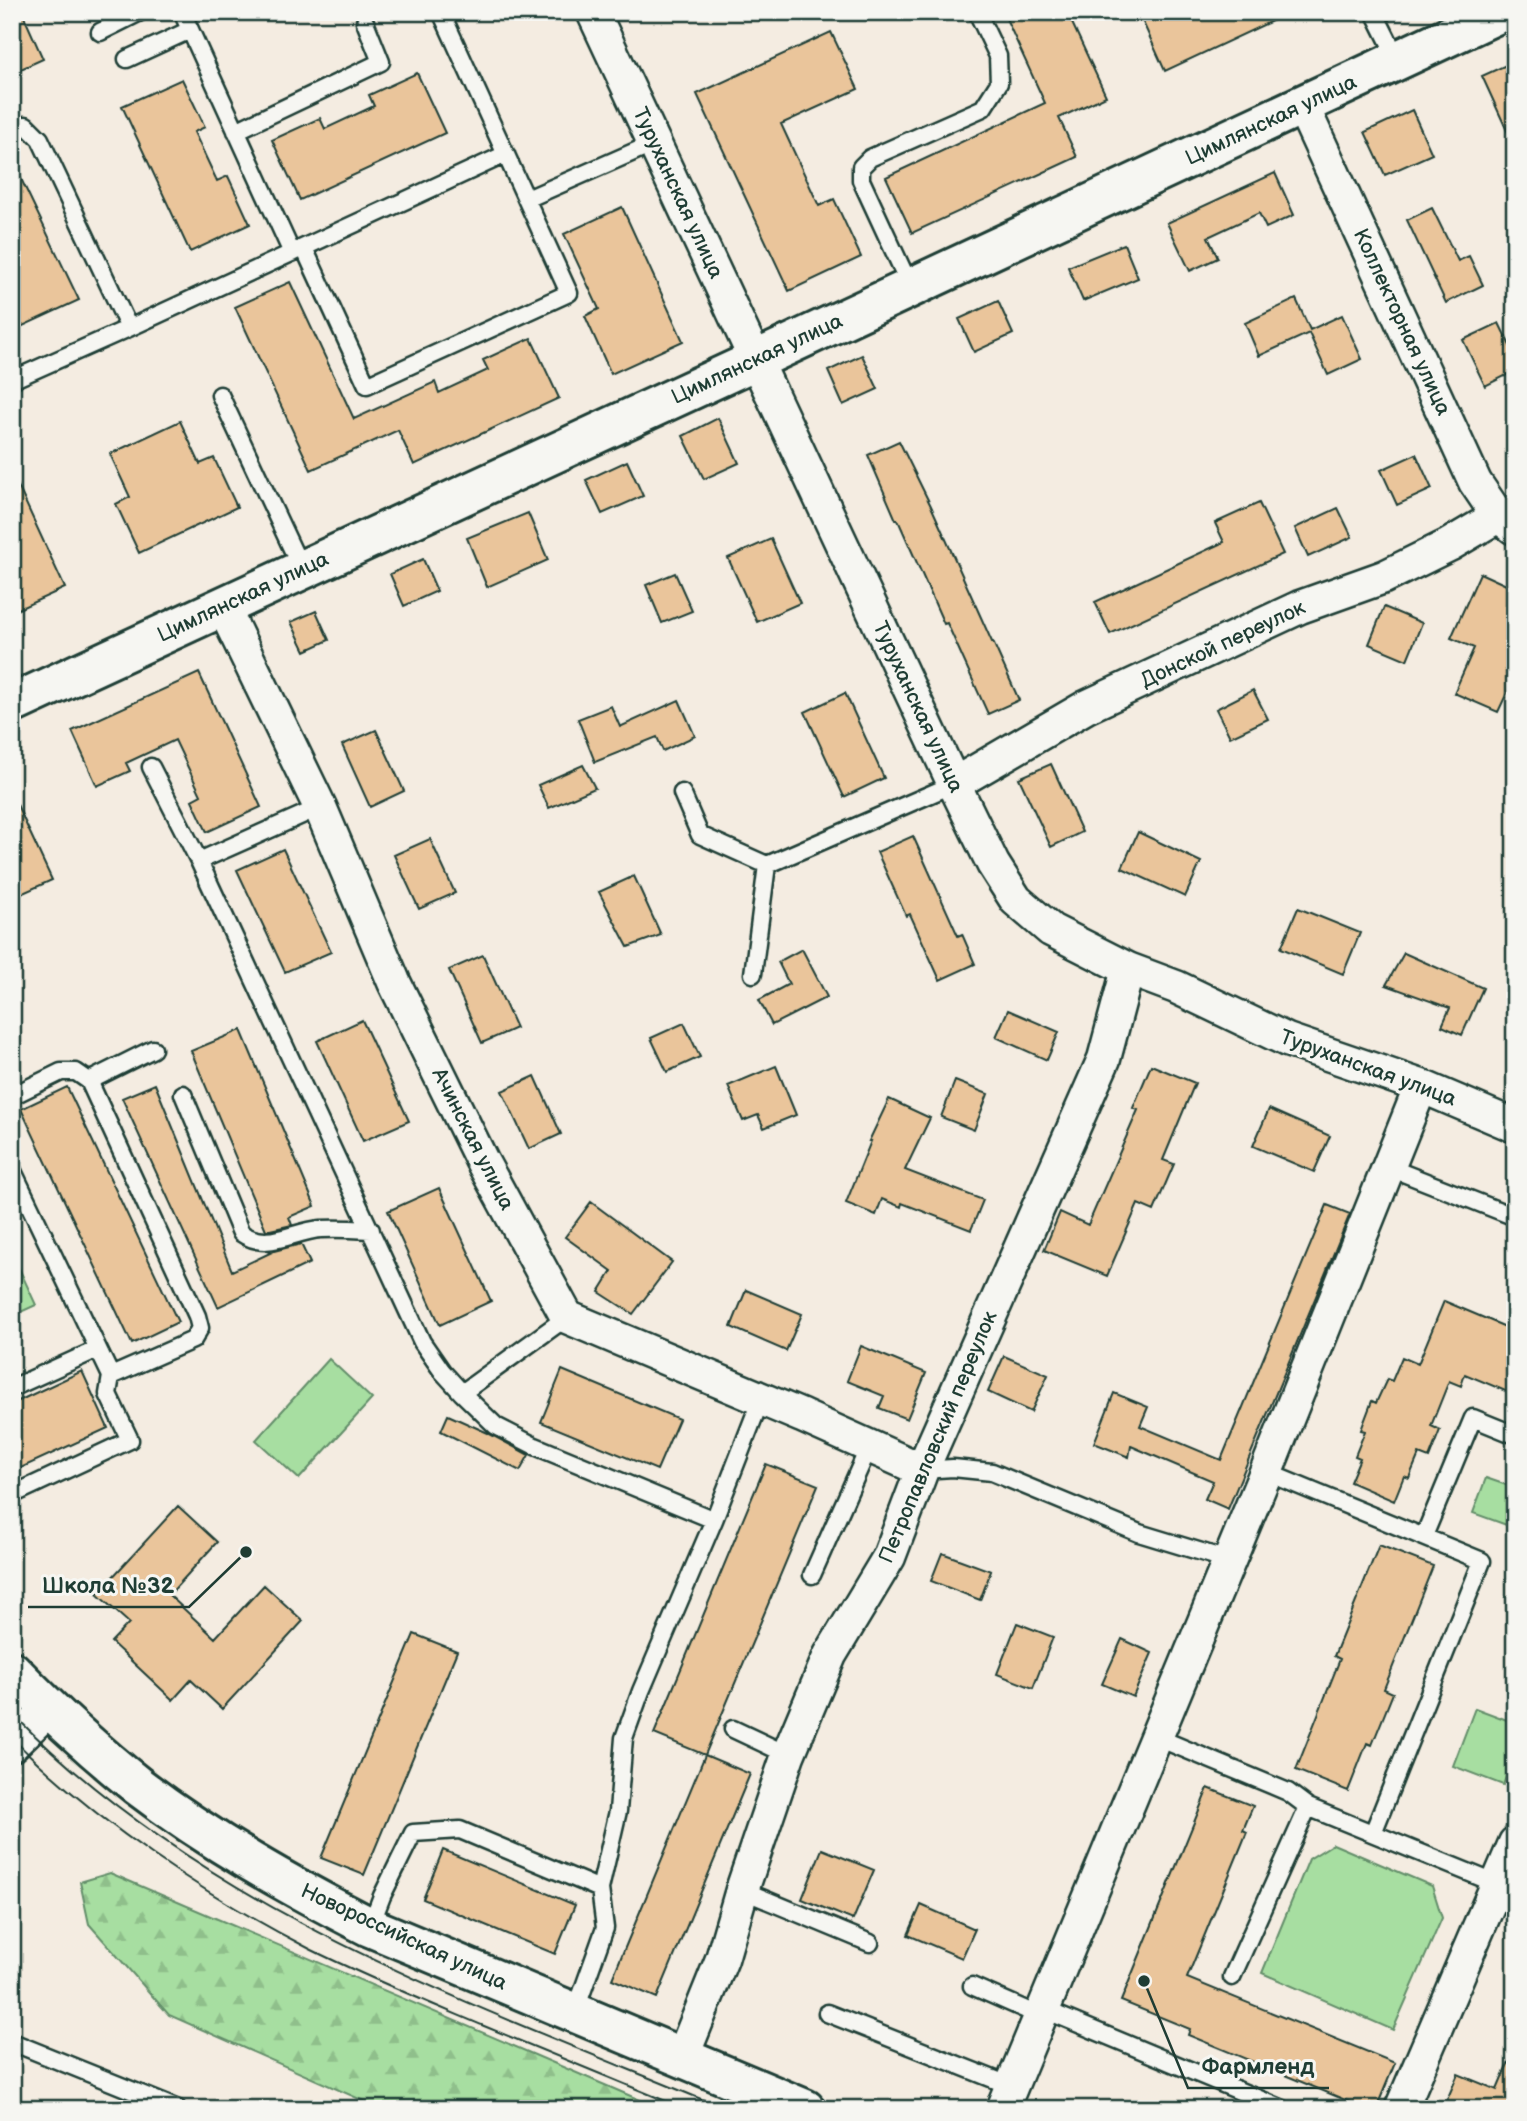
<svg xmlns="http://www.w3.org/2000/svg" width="1527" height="2121" font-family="'Balsamiq Sans',sans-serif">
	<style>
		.green { fill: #a7dea1; stroke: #638e6a; stroke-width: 2 }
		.forest { fill: url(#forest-firs); stroke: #638e6a; stroke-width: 2 }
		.building { fill: #eac59b; stroke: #1f3d34; stroke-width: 2 }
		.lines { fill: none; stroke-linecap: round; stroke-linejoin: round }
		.service-casing { stroke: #1f3d34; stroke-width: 21 }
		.minor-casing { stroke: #1f3d34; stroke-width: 37 }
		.tertiary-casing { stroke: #1f3d34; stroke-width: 44 }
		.secondary-casing { stroke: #1f3d34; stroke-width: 44 }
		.service { stroke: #f6f6f2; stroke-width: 16 }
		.minor { stroke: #f6f6f2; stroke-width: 32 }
		.tertiary { stroke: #f6f6f2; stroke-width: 38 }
		.secondary { stroke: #f6f6f2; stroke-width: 38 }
		.tram { stroke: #1f3d34; stroke-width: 2 }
		.labels { text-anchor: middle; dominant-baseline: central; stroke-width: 6; stroke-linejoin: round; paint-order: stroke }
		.street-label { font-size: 21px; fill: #1f3d34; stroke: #f6f6f2 }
		.leader { fill: none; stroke: #1f3d34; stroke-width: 2.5 }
		.callout-dot { fill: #1f3d34; stroke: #f6f6f2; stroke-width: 2.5 }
		.callout-label { font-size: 23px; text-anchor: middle; font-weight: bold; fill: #1f3d34; stroke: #f6f6f2; stroke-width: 6; stroke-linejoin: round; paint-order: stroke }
	</style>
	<defs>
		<pattern id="forest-firs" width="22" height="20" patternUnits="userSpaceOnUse" patternTransform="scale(1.75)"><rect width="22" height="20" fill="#a7dea1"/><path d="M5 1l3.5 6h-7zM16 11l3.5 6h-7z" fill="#8fbf8b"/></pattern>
	</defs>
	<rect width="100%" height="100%" fill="#f4ece1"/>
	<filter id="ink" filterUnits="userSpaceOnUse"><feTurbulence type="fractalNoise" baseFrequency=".0143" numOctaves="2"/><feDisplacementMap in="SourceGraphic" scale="14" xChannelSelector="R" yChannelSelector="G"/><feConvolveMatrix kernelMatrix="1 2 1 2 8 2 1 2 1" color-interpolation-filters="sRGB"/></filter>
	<g filter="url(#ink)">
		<path class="green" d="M12,1253L36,1305L12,1316Z
			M329,1359L372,1399L299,1479L256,1440Z
			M1486,1478L1515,1488V1528L1473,1513Z
			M1475,1708L1515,1723V1753L1503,1785L1453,1766Z
			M1333,1844L1432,1886L1442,1918L1393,2030L1262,1973L1309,1859Z"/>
		<path class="forest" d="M110,1873L661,2109H382L169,2015L89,1924L80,1882Z"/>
		<path class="building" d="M12,12H22L43,59L12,73Z
			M1003,12H1067L1106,96L1059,118L1077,157L912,233L886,177L1045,103Z
			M1153,12H1291L1165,71L1141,18Z
			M831,32L858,89L781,124L819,206L834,199L861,257L789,291L697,94Z
			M1515,61V148L1482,76Z
			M417,73L445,133L300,200L272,140L320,118L325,129L374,106L369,95Z
			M182,79L205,127L194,132L217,181L228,176L250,224L190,252L122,106Z
			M1412,110L1432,154L1385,175L1365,132Z
			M12,160L79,300L12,331Z
			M1275,173L1294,215L1266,228L1259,213L1208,237L1218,258L1190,271L1167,223Z
			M622,207L683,341L611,374L585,316L599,309L564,234Z
			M1432,208L1458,261L1469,256L1483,285L1446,303L1407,220Z
			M1124,244L1138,278L1083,301L1068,267Z
			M290,282L354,419L435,382L439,393L488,370L483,360L531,338L559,398L414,465L398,430L311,470L235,307Z
			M1296,299L1310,330L1342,315L1362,359L1328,375L1309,333L1259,356L1245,323Z
			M998,301L1013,334L974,352L959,319Z
			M1499,323L1515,356V371L1485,386L1463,340Z
			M862,355L878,389L843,405L828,371Z
			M718,418L739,463L704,479L683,436Z
			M180,421L200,464L214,458L237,507L139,553L116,504L130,497L110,454Z
			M899,441L931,506L992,642H993L1019,700L988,714L947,623L944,624L898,520H896L868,455Z
			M1416,454L1432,489L1397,505L1381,470Z
			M627,461L643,496L602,514L586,480Z
			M12,473L65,588L12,612Z
			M1259,503L1283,554L1110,634L1095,602L1224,542L1215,523Z
			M1338,508L1352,537L1308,557L1295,528Z
			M528,513L548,560L487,587L467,538Z
			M771,539L800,603L757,622L728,558Z
			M423,559L437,591L404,606L390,574Z
			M675,573L692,611L662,623L646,585Z
			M1480,573L1515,589V676L1498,712L1454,693L1474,648L1451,638Z
			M1384,607L1422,623L1407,660L1369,644Z
			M316,611L329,640L305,651L291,622Z
			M199,673L261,807L207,832L192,800L201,795L175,740L126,763L130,771L97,786L72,731Z
			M1253,690L1268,719L1230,737L1216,709Z
			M845,693L884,778L844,797L805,712Z
			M679,700L695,736L663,751L657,737L595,762L578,719L611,706L620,727Z
			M376,730L404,791L370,807L342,745Z
			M1051,764L1082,832L1051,847L1019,778Z
			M583,765L595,788L549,808L538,785Z
			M12,794L52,880L12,898Z
			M1138,832L1201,862L1185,897L1122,868Z
			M913,836L958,936L962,934L975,964L940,980L910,914L906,916L877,852Z
			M430,839L455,893L419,909L394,855Z
			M283,849L331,952L285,972L237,870Z
			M634,876L661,935L628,947L599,892Z
			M1298,908L1360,933L1343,974L1281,948Z
			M802,949L827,997L772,1025L759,1000L789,984L778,962Z
			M1404,953L1483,988L1462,1035L1442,1026L1450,1008L1386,985Z
			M483,955L516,1028L482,1043L449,970Z
			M1008,1010L1059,1032L1047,1060L996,1037Z
			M362,1020L409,1121L363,1141L317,1041Z
			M684,1023L700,1057L667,1072L651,1038Z
			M241,1030L315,1206L289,1217L292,1225L270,1230H266L191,1051Z
			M1151,1065L1195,1083L1163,1160L1174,1164L1154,1211L1138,1204L1107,1276L1044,1250L1060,1212L1088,1225L1138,1110L1133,1108Z
			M776,1066L796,1115L764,1128L758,1115L743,1121L728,1086Z
			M535,1076L561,1134L529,1149L502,1091Z
			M955,1081L988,1094L974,1130L941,1117Z
			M155,1084L232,1271L274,1251L301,1244L310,1263L218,1307L122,1098Z
			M67,1087L178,1322L132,1344L21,1109Z
			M889,1099L930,1118L905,1170L983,1200L971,1230L902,1203L901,1207L882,1199L876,1215L846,1203L871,1141H869Z
			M1269,1109L1330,1136L1314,1172L1253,1146Z
			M439,1188L491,1301L440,1325L388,1211Z
			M591,1202L672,1262L633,1314L599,1292L612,1271L565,1237Z
			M1327,1205L1350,1214L1228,1509L1205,1499L1213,1481L1131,1446L1129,1457L1094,1443L1114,1393L1148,1407L1140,1426L1221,1460Z
			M746,1290L802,1314L786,1351L731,1327Z
			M1444,1301L1515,1331V1395L1465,1374L1461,1386L1449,1381L1431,1426L1440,1430L1429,1458L1419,1454L1409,1478L1404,1476L1394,1501L1350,1482L1360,1458L1355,1456L1365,1431L1361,1430L1372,1401L1376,1403L1387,1379L1392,1381L1402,1357L1418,1364Z
			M861,1346L926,1373L907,1419L879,1408L884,1396L847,1381Z
			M1004,1356L1048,1375L1031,1412L988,1392Z
			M562,1370L679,1419L657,1470L541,1422Z
			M82,1371L108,1428L12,1472V1404Z
			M448,1415L488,1433L529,1455L520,1471L441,1431Z
			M766,1464L818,1485L705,1755L654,1734Z
			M178,1506L217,1542L169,1595L215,1638L264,1585L303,1621L222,1709L191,1680L173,1700L111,1642L129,1623L97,1594Z
			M1379,1545L1433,1566L1384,1689L1393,1693L1372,1745L1367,1743L1348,1791L1296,1770L1340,1659L1334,1656Z
			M942,1553L991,1571L980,1600L931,1581Z
			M1017,1623L1053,1637L1033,1688L997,1674Z
			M414,1634L457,1651L364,1875L321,1858Z
			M1122,1639L1152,1653L1133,1697L1102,1684Z
			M705,1755L750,1774L657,1998L612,1979Z
			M1208,1788L1253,1806L1243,1830L1247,1832L1187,1978L1395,2063L1376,2109H1367L1188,2035L1190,2029L1121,2001Z
			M822,1849L874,1870L853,1920L802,1899Z
			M443,1850L575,1905L555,1954L423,1899Z
			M921,1905L975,1929L962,1958L908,1935Z
			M1515,2047V2109H1443L1458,2074L1497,2090Z"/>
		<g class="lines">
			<defs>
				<path id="service" d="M182,12L292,253
					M1374,12L1398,60
					M100,32L140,12
					M127,59L190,30
					M12,126L26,125L40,139L129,328
					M236,131L381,62L365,22
					M527,199L654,143
					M304,248L367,385L569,293L441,12
					M911,288L861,180V167L870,158L983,108L999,83L998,56L977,12
					M12,380L129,328L506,154
					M220,395L302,570
					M151,767L199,861L422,1342L442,1371L462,1393L496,1426L535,1446L714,1520L641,1691L624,1738L618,1811L600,1889L605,1928L575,2012
					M682,793L700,835L767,865L954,784
					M199,861L320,807
					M753,974L767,865
					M89,1081L197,1316L200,1328L193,1340L111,1376
					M183,1094L241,1233C268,1252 292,1231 321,1229C337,1228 354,1229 371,1230
					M12,1096L61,1072H76L89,1081L153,1049
					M1388,1167L1515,1217
					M12,1169L111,1376L108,1394L130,1440L12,1495
					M12,1388L98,1349
					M462,1393L567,1317
					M922,1470L953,1468L992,1472L1139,1533L1228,1560
					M1266,1472L1482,1561L1373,1833
					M714,1520L761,1399
					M1424,1536L1473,1418L1515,1435
					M812,1575L869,1447
					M733,1729L788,1755
					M1156,1737L1288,1792L1308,1807L1497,1884
					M742,1890L870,1943
					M370,1927L382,1896L413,1833L460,1830L600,1889
					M1232,1977L1308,1807
					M972,1986L1040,2016
					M1043,2009L1283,2109
					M827,2013L1011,2086
					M12,2042L178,2109"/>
				<path id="minor" d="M593,12L954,784L993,864L1016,900L1051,930L1128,969L1176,987L1287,1040L1421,1086L1515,1126
					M1302,105L1475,482L1498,516L1514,528
					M223,607L320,807L394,982L482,1161L567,1317L802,1416L922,1470
					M954,784L1086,707L1300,607L1384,577L1449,545L1498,516
					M12,1745L50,1708
					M682,2058L722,1959L742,1890L788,1755L830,1655L889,1557L922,1470L1104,1059L1128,969
					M1002,2109L1266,1472L1421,1086
					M1401,2109L1515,1843"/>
				<path id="tertiary" d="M12,704L756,360L1501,12"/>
				<path id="secondary" d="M12,1671C51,1711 94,1751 138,1786C210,1841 290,1886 370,1927L805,2109"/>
			</defs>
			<use href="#service" class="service-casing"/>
			<use href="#minor" class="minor-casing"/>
			<use href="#tertiary" class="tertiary-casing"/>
			<use href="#secondary" class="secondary-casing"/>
			<use href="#service" class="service"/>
			<use href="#minor" class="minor"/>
			<use href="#tertiary" class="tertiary"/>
			<use href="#secondary" class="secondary"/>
			<path class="tram" d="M12,1713C207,1913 473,2004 725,2109
				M12,1738C96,1822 204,1895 310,1949C366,1977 425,2001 484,2026C551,2053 618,2081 685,2109"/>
		</g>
	</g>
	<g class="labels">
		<g class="street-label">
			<text transform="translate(1271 120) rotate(-25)">Цимлянская улица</text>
			<text transform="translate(678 193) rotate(65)">Туруханская улица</text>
			<text transform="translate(1402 322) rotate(65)">Коллекторная улица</text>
			<text transform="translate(757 359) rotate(-25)">Цимлянская улица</text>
			<text transform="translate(243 597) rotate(-25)">Цимлянская улица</text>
			<text transform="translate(1223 644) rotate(-25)">Донской переулок</text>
			<text transform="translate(918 707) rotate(65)">Туруханская улица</text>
			<text transform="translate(1368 1068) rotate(20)">Туруханская улица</text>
			<text transform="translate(473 1139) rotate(63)">Ачинская улица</text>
			<text transform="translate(938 1437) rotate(-67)">Петропавловский переулок</text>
			<text transform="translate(404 1937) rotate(25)">Новороссийская улица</text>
		</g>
	</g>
	<path class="leader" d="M246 1552L189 1607H28M1144 1981L1188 2088H1329"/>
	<g class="callout-dot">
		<circle cx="246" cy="1552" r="7"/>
		<circle cx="1144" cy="1981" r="7"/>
	</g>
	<g class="callout-label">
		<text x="108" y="1593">Школа №32</text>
		<text x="1258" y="2074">Фармленд</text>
	</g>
	<rect width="1527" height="2121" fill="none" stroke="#f6f6f2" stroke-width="42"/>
	<rect x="21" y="21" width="1485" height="2079" fill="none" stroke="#1f3d34" stroke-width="2.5" filter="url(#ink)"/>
</svg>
